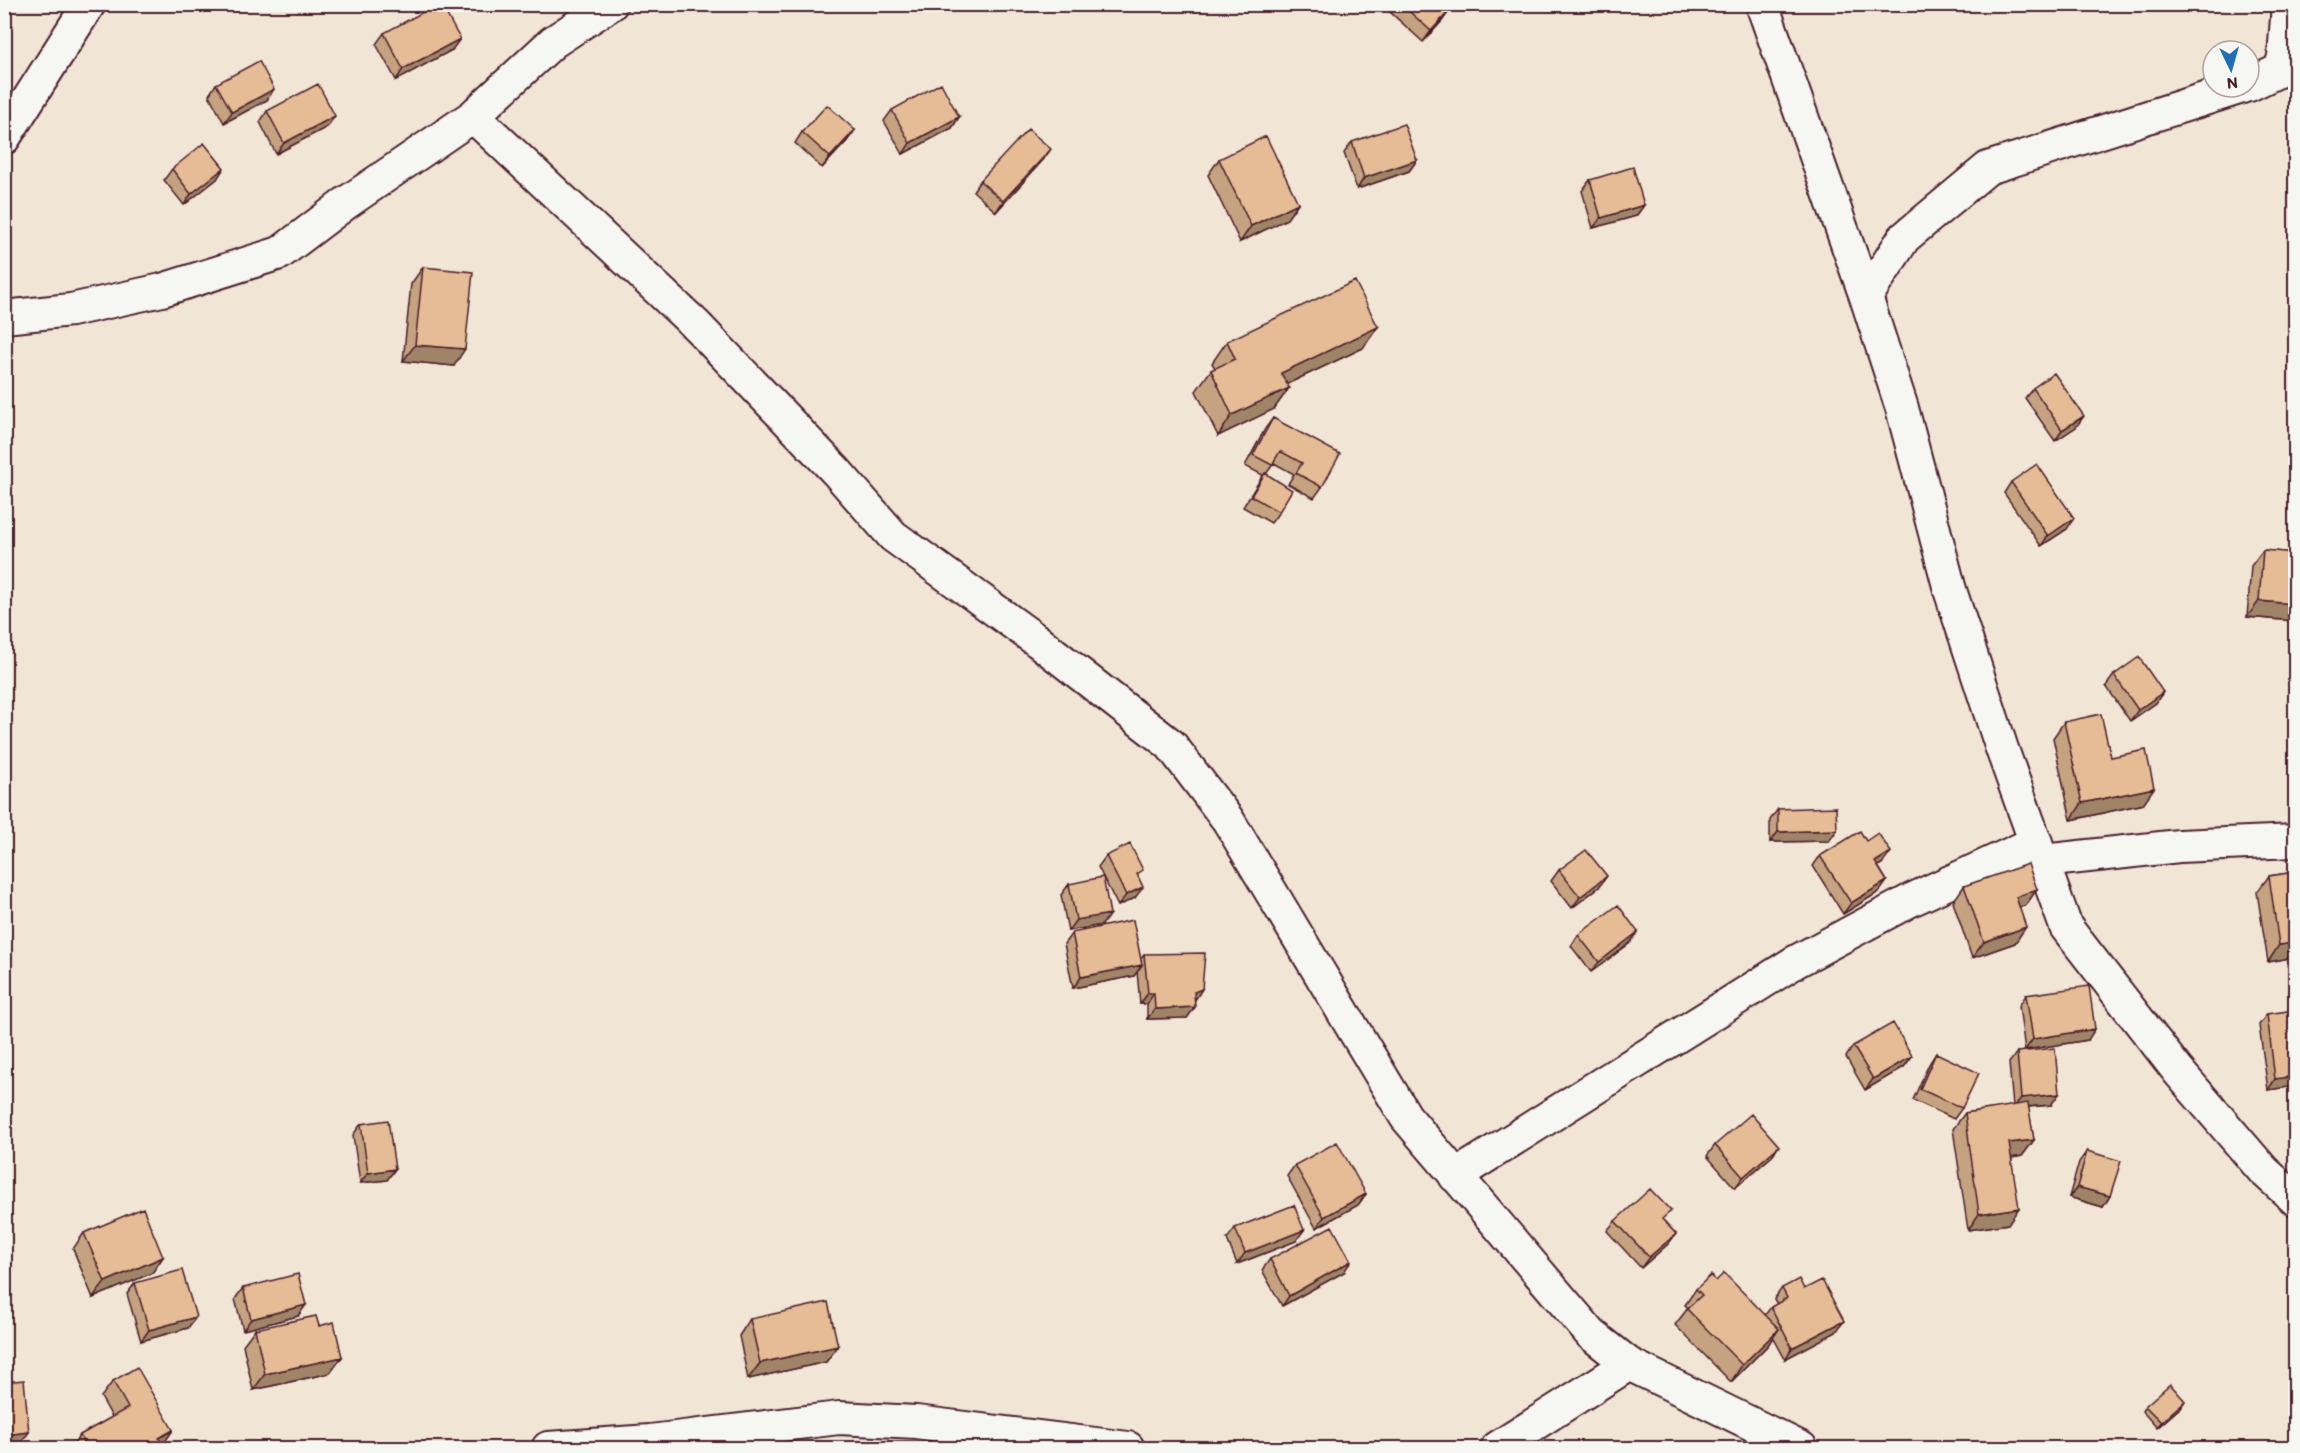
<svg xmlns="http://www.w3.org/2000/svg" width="2300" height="1453" font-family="Itim,sans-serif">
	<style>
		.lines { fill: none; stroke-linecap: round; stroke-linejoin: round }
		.minor-casing { stroke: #4a1f2b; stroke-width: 36 }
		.minor { stroke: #f6f6f2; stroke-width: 32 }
		.wall { fill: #c5a280; stroke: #4a1f2b; stroke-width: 1.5 }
		.shaded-wall { fill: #a08468; stroke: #4a1f2b; stroke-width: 1.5 }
		.building { fill: #e5bc95; stroke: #4a1f2b; stroke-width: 1.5 }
	</style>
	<rect width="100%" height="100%" fill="#f1e5d6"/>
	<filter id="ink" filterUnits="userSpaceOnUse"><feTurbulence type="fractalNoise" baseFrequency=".0167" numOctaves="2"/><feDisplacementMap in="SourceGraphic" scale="12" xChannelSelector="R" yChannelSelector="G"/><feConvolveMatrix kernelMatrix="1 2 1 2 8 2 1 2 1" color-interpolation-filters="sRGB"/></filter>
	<g filter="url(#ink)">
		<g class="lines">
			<defs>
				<path id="minor" d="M1762,4L1866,297L1902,408L1950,590L2002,749L2066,927L2178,1071L2263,1170L2296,1200
					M2249,85L2280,70L2284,57L2288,4
					M473,116L697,326L836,471L893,536L1039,642L1171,745L1228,820L1406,1117L1591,1334L1629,1364L1801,1448
					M4,138L89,4
					M1866,297L1904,238L1988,168L2242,87
					M4,317L71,310L162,290L280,253L346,203L473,116L553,42L611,4
					M2043,861L2179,846L2296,841
					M1455,1176L1795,962L1911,900L2036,842
					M548,1448L650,1441L839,1418L916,1422L1128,1448
					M1497,1448L1629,1364"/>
			</defs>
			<use href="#minor" class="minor-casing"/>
			<use href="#minor" class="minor"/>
		</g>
		<path class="wall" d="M1395,4H1444L1450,10L1442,21L1423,42L1390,12Z
			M1452,4H1463L1458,9Z
			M384,33L452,50L396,80L376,44Z
			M216,84L267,100L224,123L209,95Z
			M892,110L959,117L952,128L903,154L884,121Z
			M267,111L327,127L276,154L260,122Z
			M855,130L847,141L822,168L795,143L802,132Z
			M1352,142L1417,160L1409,171L1357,189L1344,153Z
			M1219,159L1298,203L1287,219L1240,242L1208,175Z
			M1043,160L996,212L973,191L980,181Z
			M172,169L217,179L184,205L164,180Z
			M1590,180L1644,205L1636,216L1593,228L1582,191Z
			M423,267L454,366L403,361L411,284Z
			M1227,341L1363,348L1287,384L1289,388L1274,409L1218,436L1196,391L1211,370L1215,368L1212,363Z
			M2033,388L2076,427L2055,441L2025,398Z
			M1273,418L1322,487L1314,498L1288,484L1294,474L1274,463L1266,474L1279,512L1271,523L1243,507L1263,475L1245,466L1265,429Z
			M2011,482L2067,529L2041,546L2004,493Z
			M2263,550L2295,553V621L2247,617L2251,566Z
			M2114,675L2163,692L2156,703L2130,721L2106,686Z
			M2064,722L2143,804L2071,820L2053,738Z
			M1778,809L1837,830L1829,841L1770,842V820Z
			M1866,841L1883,863L1878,866L1887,881L1879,892L1843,914L1813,866L1820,856Z
			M1106,856L1138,877L1135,898L1118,906L1098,867Z
			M1559,870L1599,887L1572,908L1551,881Z
			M2295,872V957L2268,962L2257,892L2269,876Z
			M1069,884L1102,925L1068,931L1061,895Z
			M1964,886L2037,889L2026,905L2019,908L2015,943L1972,958L1953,902Z
			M1638,932L1630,943L1591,972L1571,946L1578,935Z
			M1072,933L1140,959L1144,954L1194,1000L1195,1007L1187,1018L1147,1019V1004H1140L1137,971L1134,976L1073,988L1064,944Z
			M2026,995L2088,1040L2025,1050L2019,1006Z
			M2267,1014L2295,1086L2268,1090L2259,1025Z
			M1853,1046L1912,1056L1904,1067L1865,1090L1846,1057Z
			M2017,1052L2051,1105L2028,1107L2034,1140L2022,1156L2012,1158L2008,1224L1968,1230L1953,1129L1965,1113L2013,1106L2009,1063Z
			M1936,1053L1962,1108L1954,1119L1913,1100L1929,1064Z
			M361,1124L395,1169L387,1180L360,1183L353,1135Z
			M1715,1145L1771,1157L1735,1188L1707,1156Z
			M2087,1151L2110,1196L2103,1207L2069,1197L2079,1162Z
			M1295,1165L1366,1194L1358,1205L1316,1228L1287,1176Z
			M1615,1221H1664L1676,1234L1668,1244L1641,1268L1607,1231Z
			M1235,1228L1296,1241L1237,1264L1227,1239Z
			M84,1233L163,1257L152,1273L93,1298L73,1249Z
			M1270,1259L1344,1272L1282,1306L1262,1270Z
			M1716,1281L1765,1315L1771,1307L1777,1304L1774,1299L1782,1288L1804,1289L1836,1332L1785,1359L1773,1337L1768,1345L1731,1382L1675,1325L1688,1308L1685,1305L1696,1289Z
			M135,1283L188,1328L141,1341L127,1294Z
			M243,1288L298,1316L243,1330L235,1299Z
			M750,1319L838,1346L826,1362L748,1379L739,1336Z
			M319,1326L342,1357L330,1373L253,1390L243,1345L255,1329Z
			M113,1381L173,1430L163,1444L165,1449H70L80,1435L112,1417L101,1397Z
			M2145,1406L2181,1407L2157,1428L2142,1411Z"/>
		<path class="shaded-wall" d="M1450,10L1442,21L1423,42L1431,31Z
			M460,39L452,50L396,80L403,69Z
			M274,89L267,100L224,123L232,112Z
			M335,116L327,127L276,154L284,143Z
			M959,117L952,128L903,154L910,143Z
			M855,130L847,141L822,168L830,157Z
			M1051,149L1043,160L996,212L1003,201Z
			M1417,160L1409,171L1357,189L1364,178Z
			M224,168L217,179L184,205L191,194Z
			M1298,203L1287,219L1240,242L1251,226Z
			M1644,205L1636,216L1593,228L1601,218Z
			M1378,327L1363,348L1266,394L1281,373Z
			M415,345L465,349L454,366L403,361Z
			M1289,388L1274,409L1218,436L1232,415Z
			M2084,416L2076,427L2055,441L2062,430Z
			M2074,518L2067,529L2041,546L2048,536Z
			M2259,601L2295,604V621L2247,617Z
			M2163,692L2156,703L2130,721L2138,710Z
			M2154,788L2143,804L2071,820L2082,803Z
			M1837,830L1829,841L1770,842L1778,832Z
			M1891,852L1883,863L1867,873L1875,862Z
			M1607,876L1599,887L1572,908L1580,897Z
			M1887,881L1879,892L1843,914L1851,903Z
			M1143,887L1135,898L1118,906L1126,895Z
			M2037,889L2026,905L2004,913L2016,897Z
			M1110,914L1102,925L1068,931L1076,920Z
			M2026,927L2015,943L1972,958L1984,942Z
			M1638,932L1630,943L1591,972L1599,962Z
			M2295,943V957L2268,962L2279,945Z
			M1142,965L1134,976L1073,988L1081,977Z
			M1202,989L1195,1000L1194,992Z
			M1148,993H1154L1147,1004H1140Z
			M1195,1007L1187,1018L1147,1019L1155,1009Z
			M2095,1029L2088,1040L2025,1050L2033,1039Z
			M1912,1056L1904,1067L1865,1090L1873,1079Z
			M2295,1076V1086L2268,1090L2275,1079Z
			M2059,1094L2051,1105L2013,1108L2021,1098Z
			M2034,1140L2022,1156L1998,1160L2009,1143Z
			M1779,1146L1771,1157L1735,1188L1743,1177Z
			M395,1169L387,1180L360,1183L368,1173Z
			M2077,1187L2110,1196L2103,1207L2069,1197Z
			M1366,1194L1358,1205L1316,1228L1324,1217Z
			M2019,1208L2008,1224L1968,1230L1979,1214Z
			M1304,1230L1296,1241L1237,1264L1245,1253Z
			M1676,1234L1668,1244L1641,1268L1649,1257Z
			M163,1257L152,1273L93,1298L105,1282Z
			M1351,1261L1344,1272L1282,1306L1289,1296Z
			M306,1305L298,1316L243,1330L251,1319Z
			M196,1317L188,1328L141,1341L149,1330Z
			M1844,1321L1836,1332L1785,1359L1792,1348Z
			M1779,1329L1768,1345L1731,1382L1742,1365Z
			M838,1346L826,1362L748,1379L760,1363Z
			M342,1357L330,1373L253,1390L265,1374Z
			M2185,1401L2181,1407L2157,1428L2161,1422Z
			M173,1430L162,1446L159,1438Z
			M29,1432L18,1448L4,1449V1435Z"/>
		<path class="building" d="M438,4H441L460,39L403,69L384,33Z
			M1401,4H1444L1450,10L1431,31Z
			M259,61L274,89L232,112L216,84Z
			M941,83L959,117L910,143L892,110Z
			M318,84L335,116L284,143L267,111Z
			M827,105L855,130L830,157L802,132Z
			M1404,124L1417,160L1364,178L1352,142Z
			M1028,129L1051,149L1003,201L980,181Z
			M1266,136L1298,203L1251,226L1219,159Z
			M204,143L224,168L191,194L172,169Z
			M1633,167L1644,205L1601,218L1590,180Z
			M423,267L473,272L465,349L415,345Z
			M1355,281L1378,327L1281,373L1289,388L1232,415L1211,370L1235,359L1227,341Z
			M2054,373L2084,416L2062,430L2033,388Z
			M1273,418L1340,454L1322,487L1296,473L1302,463L1280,451L1272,465L1253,455Z
			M2037,464L2074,518L2048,536L2011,482Z
			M1265,473L1292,490L1279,512L1251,496Z
			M2263,550L2295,553V604L2259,601Z
			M2139,657L2163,692L2138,710L2114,675Z
			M2101,714L2111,757L2146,750L2154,788L2082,803L2064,722Z
			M1836,807L1837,830L1778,832V809Z
			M1860,831L1866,841L1878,833L1891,852L1875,862L1887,881L1851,903L1820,856Z
			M1130,844L1143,870L1137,874L1143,887L1126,895L1106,856Z
			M1586,850L1607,876L1580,897L1559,870Z
			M2028,864L2037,889L2016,897L2026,927L1984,942L1964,886Z
			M2295,872V943L2279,945L2269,876Z
			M1103,877L1110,914L1076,920L1069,884Z
			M1618,905L1638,932L1599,962L1578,935Z
			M1133,920L1142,965L1081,977L1072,933Z
			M1205,953L1202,989L1194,992L1195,1007L1155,1009L1154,993H1148L1144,954Z
			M2089,986L2095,1029L2033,1039L2026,995Z
			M2295,1010V1076L2275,1079L2267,1014Z
			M1893,1023L1912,1056L1873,1079L1853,1046Z
			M2055,1048L2059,1094L2021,1098L2017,1052Z
			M1936,1053L1979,1073L1962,1108L1920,1089Z
			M2028,1103L2034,1140L2009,1143L2019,1208L1979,1214L1965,1113Z
			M1751,1114L1779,1146L1743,1177L1715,1145Z
			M388,1120L395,1169L368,1173L361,1124Z
			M1337,1142L1366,1194L1324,1217L1295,1165Z
			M2087,1151L2121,1161L2110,1196L2077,1187Z
			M1650,1189L1671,1211L1662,1219L1676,1234L1649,1257L1615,1221Z
			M1294,1205L1304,1230L1245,1253L1235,1228Z
			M143,1208L163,1257L105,1282L84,1233Z
			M1332,1226L1351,1261L1289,1296L1270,1259Z
			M182,1270L196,1317L149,1330L135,1283Z
			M1724,1273L1779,1329L1742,1365L1687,1309L1702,1295L1696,1289L1711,1275L1716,1281Z
			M298,1274L306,1305L251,1319L243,1288Z
			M1799,1279L1804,1289L1822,1280L1844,1321L1792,1348L1771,1307L1787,1298L1782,1288Z
			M828,1302L838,1346L760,1363L750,1319Z
			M316,1316L319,1326L334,1322L342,1357L265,1374L255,1329Z
			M137,1367L173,1430L159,1438L165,1449H87L80,1435L128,1408L113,1381Z
			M24,1380L29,1432L4,1435V1382Z
			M2170,1384L2185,1401L2161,1422L2145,1406Z"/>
	</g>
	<rect width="2300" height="1453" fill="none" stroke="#f6f6f2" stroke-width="24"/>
	<rect x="12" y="12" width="2276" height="1429" fill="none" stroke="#4a1f2b" stroke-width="2" filter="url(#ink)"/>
	<g transform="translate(2231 69) rotate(175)"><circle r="28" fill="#f6f6f2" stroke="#b1a0a2" stroke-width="1.5"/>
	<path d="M0-4.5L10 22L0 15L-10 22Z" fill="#1f6fb2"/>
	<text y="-9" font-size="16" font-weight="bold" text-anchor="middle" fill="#4a1f2b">N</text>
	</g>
</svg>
